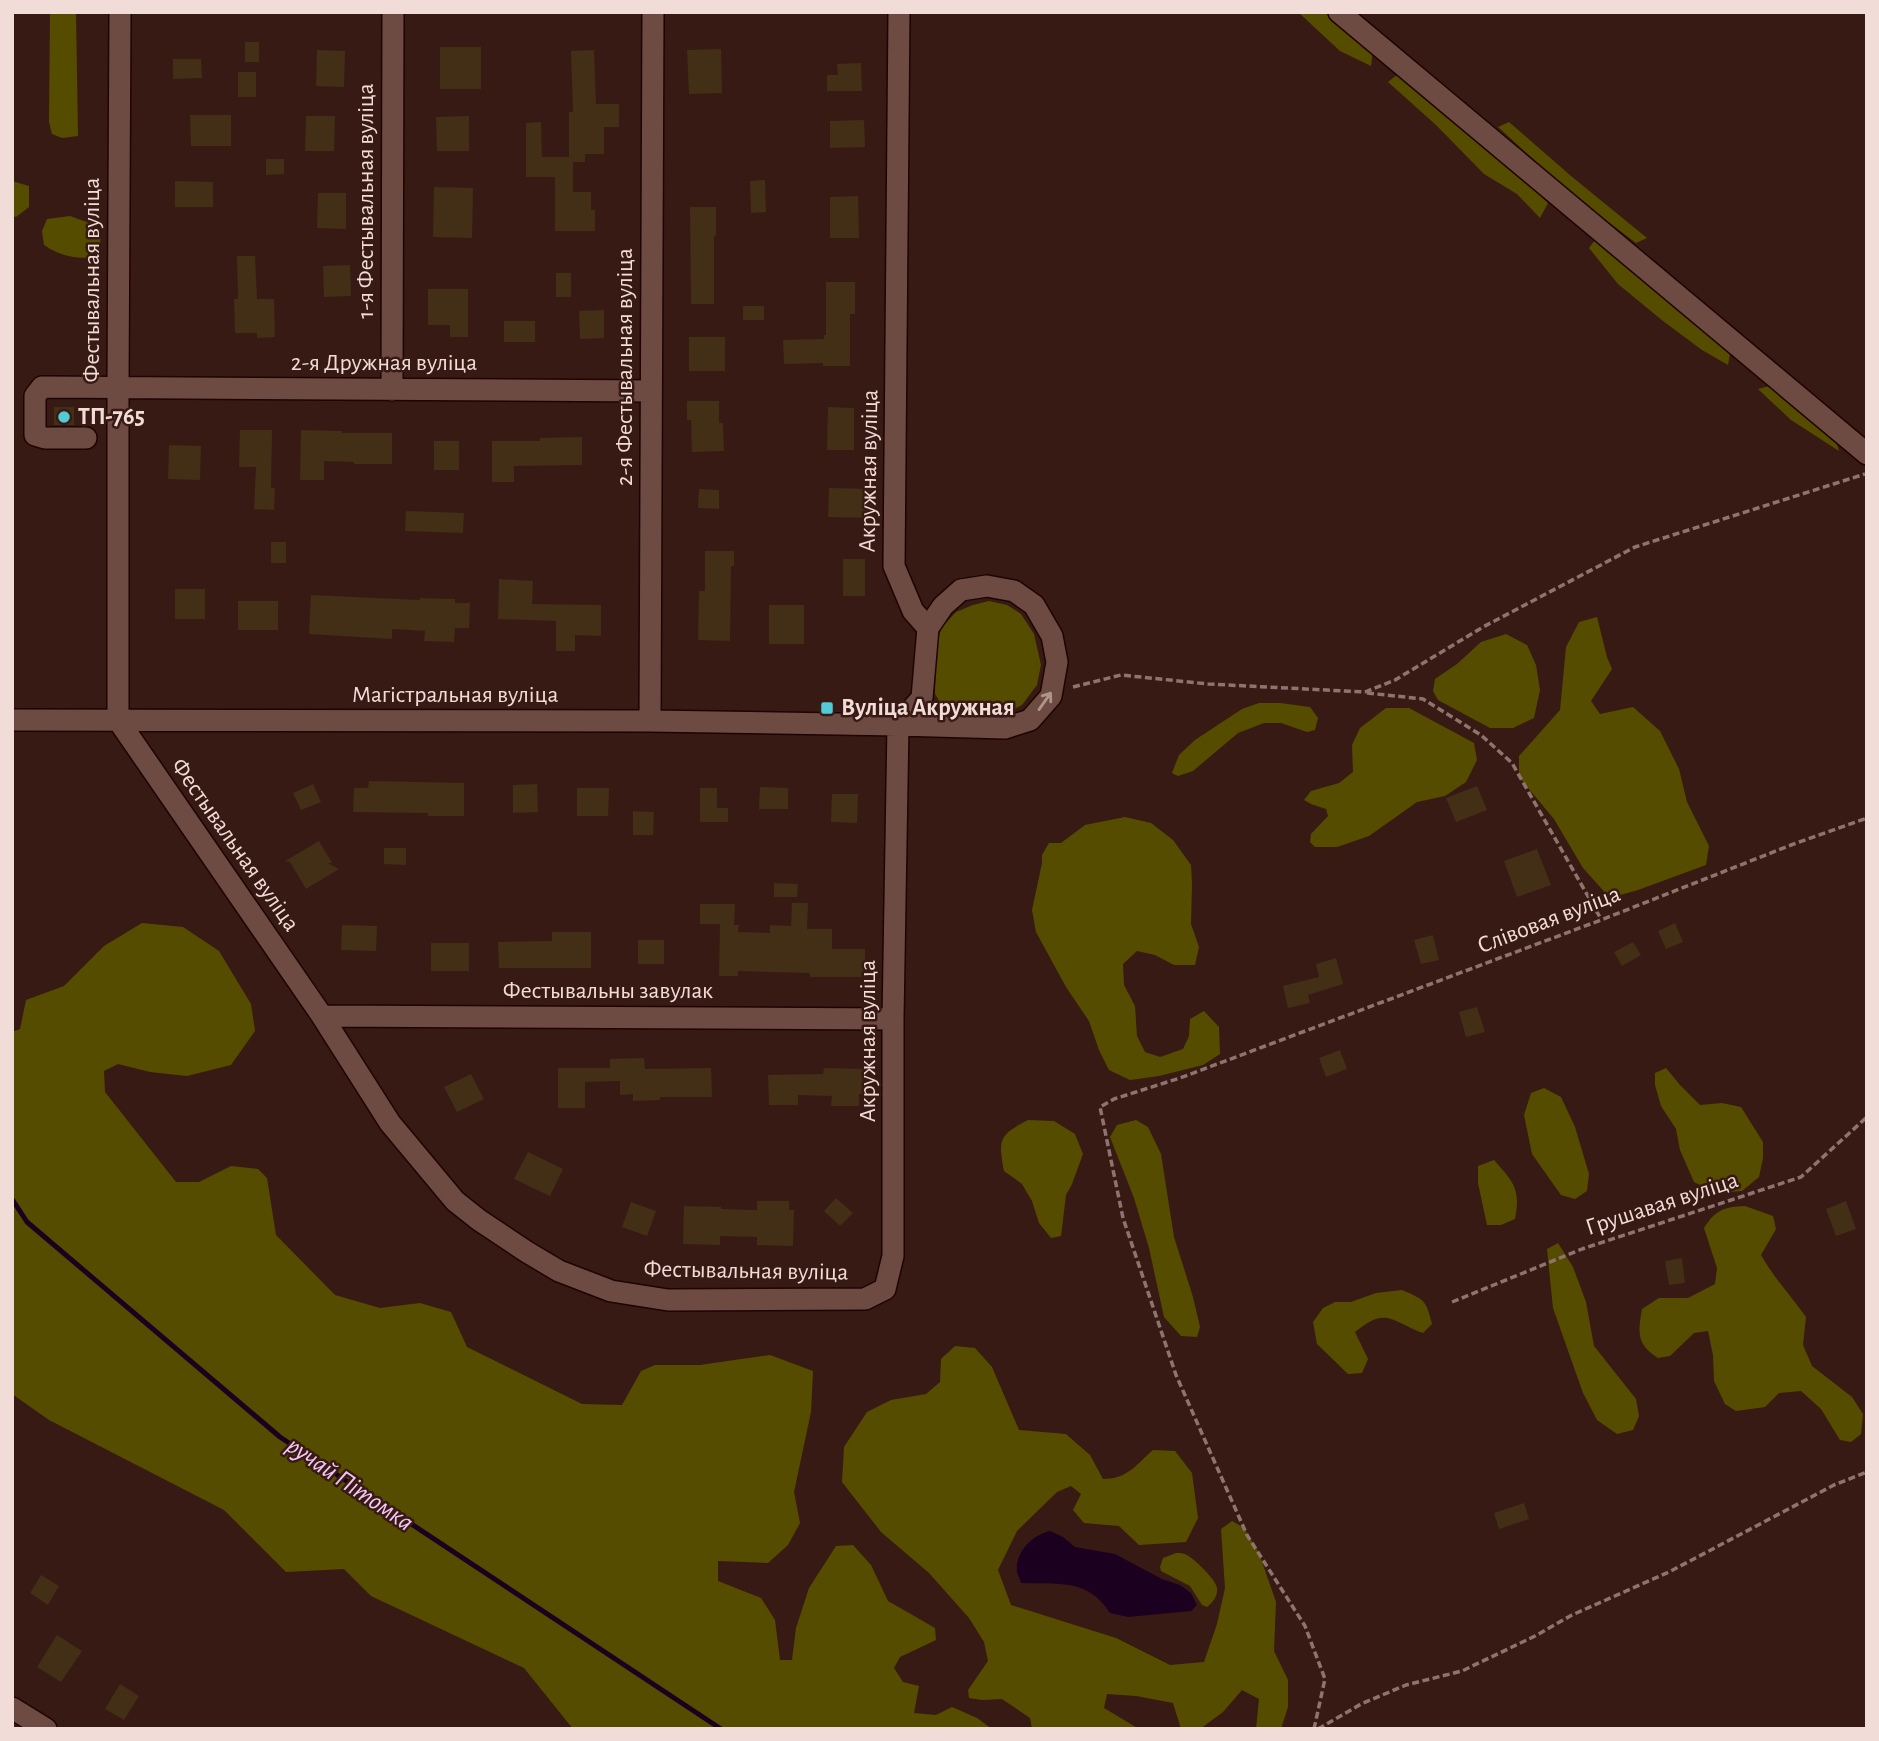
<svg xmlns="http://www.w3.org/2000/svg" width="1879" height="1741" font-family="'Alegreya Sans',sans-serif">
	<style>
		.green { fill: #564c00 }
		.water { fill: #1b001f }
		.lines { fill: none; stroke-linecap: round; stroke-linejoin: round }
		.stream { stroke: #1b001f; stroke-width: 5 }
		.building { fill: #432e16 }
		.minor-casing { stroke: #1e0402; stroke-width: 24 }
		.path { stroke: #8e746e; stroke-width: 3.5; stroke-dasharray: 7 3.5; stroke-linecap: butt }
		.minor { stroke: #6d4b43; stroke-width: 21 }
		.oneway { stroke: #af948d }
		.poi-dot { fill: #52cbd7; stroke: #381a14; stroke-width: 2.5 }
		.labels { text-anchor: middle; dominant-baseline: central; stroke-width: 5; stroke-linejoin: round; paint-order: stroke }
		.street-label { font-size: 24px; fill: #f1dcd7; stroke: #381a14 }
		.poi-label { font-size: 24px; font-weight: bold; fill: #f1dcd7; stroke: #381a14; text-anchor: start }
		.water-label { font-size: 26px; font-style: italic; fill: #f5c7f8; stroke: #381a14 }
	</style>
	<rect width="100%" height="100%" fill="#381a14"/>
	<path class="green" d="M50,12H76L78,136L62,138L52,134L49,122Z
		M1298,12H1324L1373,50L1371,66L1340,51Z
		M1398,74L1503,160L1548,203L1540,218L1517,194L1484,174L1436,125L1388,82Z
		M1509,122L1571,176L1647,238L1636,243L1568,191L1498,127Z
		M12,181L29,186V207L16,217L12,216Z
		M70,216L92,224L101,237L99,249L92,258C73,258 60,256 44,245L42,231L47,219Z
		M1595,240L1730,353L1728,365L1702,350L1663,321L1618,284L1589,248Z
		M1769,386L1833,432L1839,451L1791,420L1758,389Z
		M989,601L1007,605L1021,614L1034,634L1041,665L1037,685L1022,705L1002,715H964L943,707L935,694L936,644L942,627L956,612L973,605Z
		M1597,617L1607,657L1612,669L1591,701L1600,714L1633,707L1660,731L1679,769L1687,802L1709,846L1706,865L1638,890L1610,898L1583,868L1554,819L1519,777V756L1560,710L1566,647L1579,622Z
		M1506,634L1527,645L1536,665L1540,690L1534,718L1513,728H1490L1438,700L1433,691L1435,679L1457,664L1481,642Z
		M1259,703H1280L1310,707L1318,718L1315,730L1307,732L1281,723H1264L1238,733L1193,771L1178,776L1172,773L1179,755L1195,740L1242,709Z
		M1386,708H1409L1474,743L1477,760L1466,782L1445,796L1417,802L1369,836L1337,847H1315L1310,842L1311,834L1328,816L1326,809L1311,804L1304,800L1311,791L1339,783L1353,772L1352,745L1360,728Z
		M1125,817L1151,823L1173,840L1191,865L1192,884L1191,924L1199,947L1195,965H1174L1155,955L1137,951L1123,964L1124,985L1135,1006L1137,1036L1145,1052L1160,1057L1183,1049L1189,1036L1190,1019L1204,1011L1219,1027L1220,1054L1203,1065L1159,1076L1130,1080L1109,1070L1099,1050L1089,1021L1066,987L1036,932L1032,910L1042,863V855L1049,843H1061L1085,825Z
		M142,923L183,927L219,951L251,1004L255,1031L231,1065L187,1076L150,1072L118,1064L104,1071L105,1092L176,1182H199L231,1166L258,1169L267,1178L276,1235L335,1295L380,1308L420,1303L451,1312L467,1347L582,1404L622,1405L641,1371L655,1365H700L770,1355L813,1371L811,1412L794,1492L800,1523L788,1545L768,1563L718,1561V1581L761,1598L775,1620L780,1660H792L796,1628L809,1588L836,1546L853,1545L871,1565L888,1601L935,1628L936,1640L900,1657L894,1668L903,1682L919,1686L914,1713L936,1715L952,1707L977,1718L992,1729H573L524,1668L371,1596L344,1569L286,1572L224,1510L49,1420L12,1394V1032L20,1029L26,1000L64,986L104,946Z
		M1666,1068L1680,1085L1700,1105L1722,1103L1741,1107L1763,1142V1158L1759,1177L1742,1191L1716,1193L1694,1182L1680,1150L1676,1129L1661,1106L1655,1085V1073Z
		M1544,1088L1561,1097L1575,1127L1589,1174L1587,1191L1575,1199L1561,1195L1532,1154L1524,1115L1531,1093Z
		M1028,1120L1054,1121L1075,1134L1083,1154L1072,1184L1066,1195L1061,1236L1051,1238L1039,1223L1032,1201L1022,1184L1004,1171C998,1139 999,1135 1028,1120Z
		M1136,1120L1148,1127L1161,1154L1174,1237L1193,1297L1200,1327L1197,1337L1181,1336L1164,1317L1149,1248L1134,1198L1110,1137L1117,1125Z
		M1494,1160C1513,1182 1521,1188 1515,1219L1501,1225H1487L1478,1183V1166Z
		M1745,1206L1773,1216L1776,1229L1761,1255C1774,1278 1791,1296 1806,1317L1803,1345L1812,1366L1852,1397L1863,1414L1861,1434L1851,1442L1840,1440L1821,1409L1801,1391L1779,1393L1765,1407L1736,1411L1725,1404L1714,1381L1713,1355L1708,1331L1694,1333L1670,1356L1658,1358C1636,1344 1638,1332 1642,1309L1659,1298H1688L1715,1284L1717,1268L1704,1228C1716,1210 1723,1207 1745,1206Z
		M1558,1243L1573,1267L1586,1302L1594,1346L1636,1399L1639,1416L1633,1430L1617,1434L1597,1420L1583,1393L1553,1308L1547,1249Z
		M1402,1290C1425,1300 1426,1300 1432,1324L1423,1333C1391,1321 1386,1306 1355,1332L1368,1359L1362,1373L1348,1374L1317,1344L1313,1322L1323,1308L1335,1302H1351L1376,1293Z
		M955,1346L975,1348L992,1367L1019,1430L1066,1434L1090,1455L1103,1479C1127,1479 1135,1466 1153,1450L1175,1451L1192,1473L1198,1518L1186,1542L1139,1545L1119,1526L1084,1523L1073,1510L1081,1494L1071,1486L1057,1492L1017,1531L998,1570L1011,1605L1116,1638L1170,1665L1204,1662L1217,1624L1225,1588L1221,1529L1232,1521L1244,1528L1259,1553L1276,1602L1274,1651L1288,1680V1707L1281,1729H1256L1259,1699L1242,1690L1223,1712L1200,1729H1181L1173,1703L1136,1696L1107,1694L1104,1708L1139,1729H1032L1030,1718L1002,1699L982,1700L969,1698L968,1690L988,1661L984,1642L969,1618L929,1573L881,1532L842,1482L844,1447L867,1412L891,1400L926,1394L940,1382L941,1359Z
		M1176,1553C1180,1553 1183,1553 1187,1555C1194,1559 1216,1579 1217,1588C1218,1596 1213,1602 1207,1607L1202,1605L1190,1586L1161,1571L1160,1567L1163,1558Z"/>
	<path class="water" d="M1050,1531L1063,1537L1075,1547L1115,1554L1162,1579L1180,1585L1191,1593L1197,1605L1191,1611L1128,1617L1110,1613C1087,1577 1057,1585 1021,1583C1020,1579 1018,1576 1017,1572C1015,1552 1032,1535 1050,1531Z"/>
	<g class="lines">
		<path class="stream" d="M12,1199L27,1222L280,1437L721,1729"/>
	</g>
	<path class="building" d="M245,42H259V62H245Z
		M440,47H481V89H440Z
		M721,49L722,93L689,94L687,50Z
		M317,50L345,51L344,87L316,86Z
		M594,50L596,104H619V127H604V154H585V162H573V192H591V210H595V231H555V177H526V123L541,122L542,157H569V112H573L571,51Z
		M173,59H201L202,78L173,79Z
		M861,63L862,91H827V75H838L837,64Z
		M238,72H256V97H238Z
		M190,115H231V146H191Z
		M306,116H335L334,151H305Z
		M469,116V151H437L436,117Z
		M864,120L865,147L830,148V121Z
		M266,159H284V174L266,175Z
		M765,180L766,212L751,213L750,181Z
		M175,181L213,182V207H175Z
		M434,187L473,188L472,238L433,237Z
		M318,193H346V229L317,228Z
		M858,196L859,238H830V197Z
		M690,207H716V236H714V304H691Z
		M237,256H255L257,299H274L275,337L257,338V333H235L234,299H238Z
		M350,265L351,296L324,297L323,266Z
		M556,273H571V297H556Z
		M826,282H855V314H850V366H823V363L784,364L783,340L824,339V335H826Z
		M428,289H468V337H450V325H428Z
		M743,306H764V320H743Z
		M604,310V338L580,339L579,311Z
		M504,321H535V342H504Z
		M689,337H725V371H689Z
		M687,401H719V423H723L724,451L692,452L691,420H687Z
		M54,407H74V425H54Z
		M828,407L854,408V450H827Z
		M240,430H272L271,488H275L274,510L254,509L256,467H239Z
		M301,430L342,431V433H392V464H354V462L324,461V480H300Z
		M582,437V465L514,466V482H492V441H540V438Z
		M434,441H459V470H434Z
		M169,445L201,446L200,480L168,479Z
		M829,488L872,489V518L828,517Z
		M699,489L719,490V509L698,508Z
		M406,511L464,513L463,533L405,531Z
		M271,542H286V563H271Z
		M705,551H734V566H731L730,641L698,640L699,591H705Z
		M843,559H865V596H843Z
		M499,579L533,581L532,604L601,605V636L575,635V651H556V621L498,619Z
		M175,589H205V619H175Z
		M311,595L420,600V598L455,599V603H470L469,628H455L454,642L424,641L425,631L392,629V639L309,634Z
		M238,601H278V630H238Z
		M769,605H804V644H769Z
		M369,781L464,783V816H428V813L353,812L354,788H368Z
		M313,784L321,802L301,810L293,793Z
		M537,784L538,812L513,813V785Z
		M1477,786L1487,810L1456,822L1446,798Z
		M760,787L788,788V809H759Z
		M577,788H609L608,816H577Z
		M700,788H717V808H728V822H700Z
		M832,794H858L857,823L831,822Z
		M633,811L654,812L653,835H633Z
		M319,841L332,863H328L339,869L306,889L290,862L285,861Z
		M384,848H406V865L384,864Z
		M1537,849L1551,885L1517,897L1504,861Z
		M774,883L798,884L797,897H774Z
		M792,903H808L807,929H832V949H865V977H810V973L738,971V976H719L720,924H700V904H735L734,925H739L738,932L770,933V925L791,926Z
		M1675,923L1683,942L1666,949L1658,931Z
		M342,925L377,926L376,951L341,950Z
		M552,932H591V968H499L498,942L552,941Z
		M1433,935L1439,960L1421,964L1414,940Z
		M638,940H664V964H638Z
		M1633,942L1641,955L1622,966L1614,952Z
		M431,943H469V971H431Z
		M1336,958L1343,984L1308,995L1310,1003L1288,1008L1283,986L1319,977L1316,964Z
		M1477,1007L1485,1032L1466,1037L1459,1012Z
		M1340,1050L1347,1069L1326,1077L1319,1058Z
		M644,1058L645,1069L711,1068L712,1097H660V1100L633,1101V1094L620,1095V1081L585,1082V1108H558V1068H610V1059Z
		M824,1068L863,1069L862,1094H859V1106H831L832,1096L798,1095V1105H769L768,1075L823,1074Z
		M471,1074L484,1099L457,1112L444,1087Z
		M528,1152L563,1169L550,1196L514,1179Z
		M836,1198L853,1213L840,1226L824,1211Z
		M757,1201H789V1210H794L793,1246L757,1245V1237L720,1236V1245L683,1244L684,1206L721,1207V1209L757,1210Z
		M1846,1201L1856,1229L1836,1236L1826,1209Z
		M631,1202L656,1211L647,1236L622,1227Z
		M1682,1258L1685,1283L1669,1285L1665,1261Z
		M1524,1503L1529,1519L1499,1529L1494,1513Z
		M41,1575L59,1586L48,1605L30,1593Z
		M57,1635L82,1651L61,1682L37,1667Z
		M120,1684L139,1696L124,1720L105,1709Z"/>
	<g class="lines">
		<defs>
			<path id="minor" d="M120,12L118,388V720L322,1016L390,1123L455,1201L479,1220L527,1252L559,1271L611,1291L668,1300L865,1299L885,1289L893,1256V1019L898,725L922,698L928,628L913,611L894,566L899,12
				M1339,12L1867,454
				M392,390L393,12
				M86,438H45L35,435V396L42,387L651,391
				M12,720L650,721L898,725L1005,728L1030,720L1051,696L1057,662L1052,636L1034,605L1014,591L987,586L961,590L943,606L928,628
				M650,721L653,12
				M322,1016L893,1019
				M12,1708L46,1729"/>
		</defs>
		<use href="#minor" class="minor-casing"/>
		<path class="path" d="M1073,687L1121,675L1208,684L1365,692L1395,680L1483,627L1635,547L1865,474
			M1367,693L1423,699L1481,735L1512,763L1601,919
			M1452,1302L1582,1249L1801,1177L1867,1117
			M1314,1729L1325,1679L1305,1626L1247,1535L1176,1375L1123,1218L1100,1107L1114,1099L1180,1078L1601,920L1791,845L1867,818
			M1318,1729L1361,1704L1406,1685L1462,1671L1535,1636L1572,1615L1669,1572L1834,1485L1867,1472"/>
		<use href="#minor" class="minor"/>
	</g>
	<defs><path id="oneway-shaft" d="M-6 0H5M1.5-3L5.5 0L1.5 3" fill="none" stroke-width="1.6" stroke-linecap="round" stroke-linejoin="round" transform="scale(1.75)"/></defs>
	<use class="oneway" href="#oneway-shaft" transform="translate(1045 701) rotate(-55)"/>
	<g class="poi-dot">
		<circle cx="64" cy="417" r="7"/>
		<rect x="820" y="701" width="14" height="14" rx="3.5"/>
	</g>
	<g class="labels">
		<g class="street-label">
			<text transform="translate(366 201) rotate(-90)">1-я Фестывальная вуліца</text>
			<text transform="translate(92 280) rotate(-90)">Фестывальная вуліца</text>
			<text x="384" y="363">2-я Дружная вуліца</text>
			<text transform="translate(625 367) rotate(-90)">2-я Фестывальная вуліца</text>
			<text transform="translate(869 471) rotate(-89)">Акружная вуліца</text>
			<text x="455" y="695">Магістральная вуліца</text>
			<text transform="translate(235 845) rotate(55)">Фестывальная вуліца</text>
			<text transform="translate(1549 920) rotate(-21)">Слівовая вуліца</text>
			<text x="608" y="991">Фестывальны завулак</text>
			<text transform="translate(868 1041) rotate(-90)">Акружная вуліца</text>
			<text transform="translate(1662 1204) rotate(-18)">Грушавая вуліца</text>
			<text transform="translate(746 1271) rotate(1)">Фестывальная вуліца</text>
		</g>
		<g class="poi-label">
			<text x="78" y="417">ТП-765</text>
			<text x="841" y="708">Вуліца Акружная</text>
		</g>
		<g class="water-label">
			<text transform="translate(350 1484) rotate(34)">ручай Пітомка</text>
		</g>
	</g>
	<rect width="1879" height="1741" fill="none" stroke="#f1dcd7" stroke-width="28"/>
</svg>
